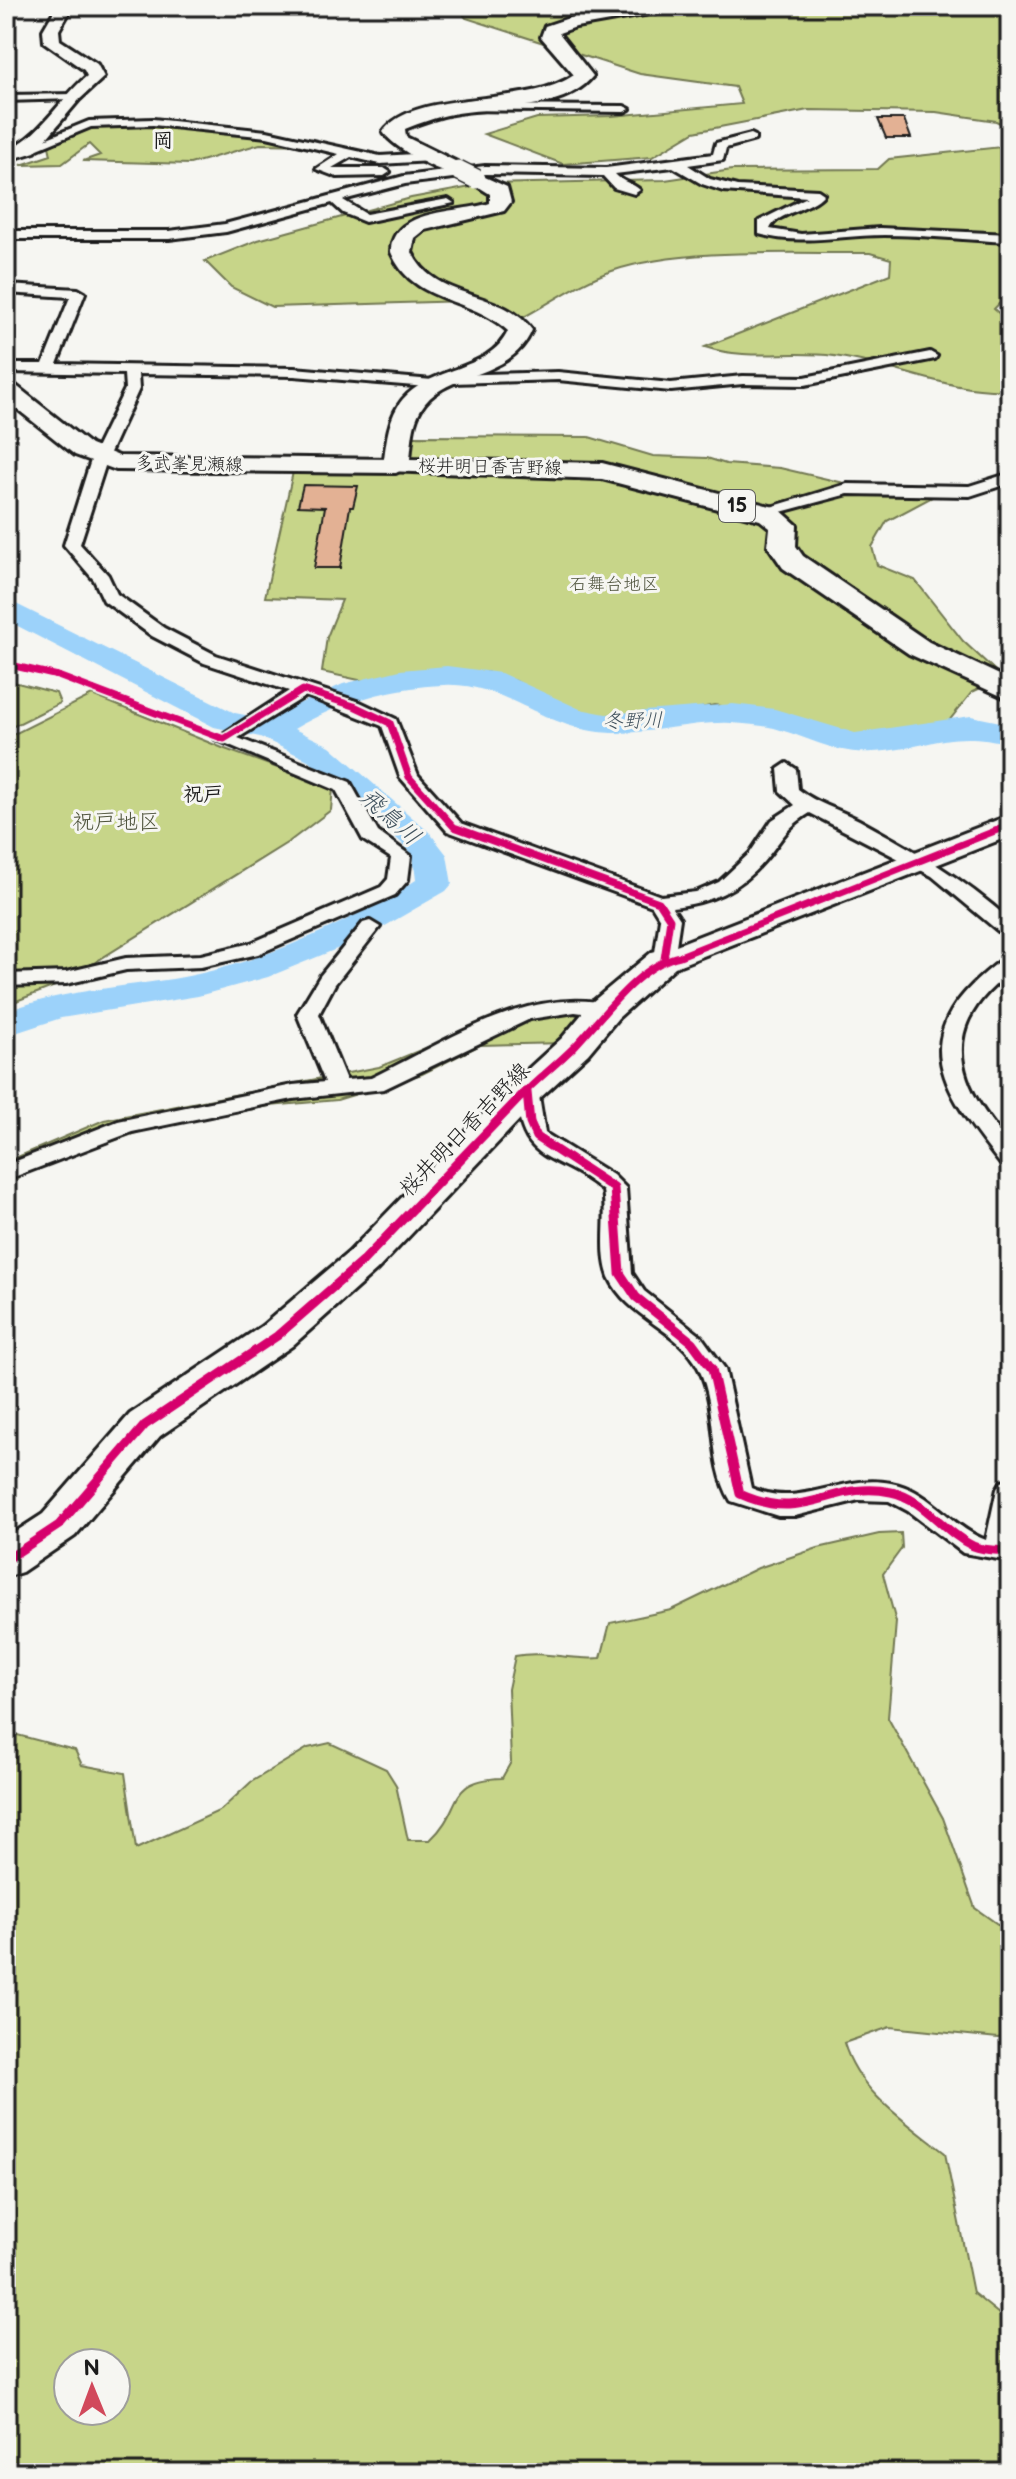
<svg xmlns="http://www.w3.org/2000/svg" width="1016" height="2479" font-family="'Balsamiq Sans','Klee One',sans-serif">
	<style>
		.green { fill: #c7d589; stroke: #727852; stroke-width: 2; fill-rule: evenodd }
		.lines { fill: none; stroke-linecap: round; stroke-linejoin: round }
		.river { fill: #9cd2fa; fill-rule: evenodd }
		.building { fill: #e3b194; stroke: #1c1c1c; stroke-width: 2 }
		.street-casing { stroke: #1c1c1c; stroke-width: 6 }
		.secondary-casing { stroke: #1c1c1c; stroke-width: 6 }
		.primary-casing { stroke: #1c1c1c; stroke-width: 6 }
		.street { fill: #f6f6f2; fill-rule: evenodd }
		.secondary { fill: #f6f6f2; fill-rule: evenodd }
		.primary { fill: #f6f6f2; fill-rule: evenodd }
		.primary-bridge-casing { stroke: #1c1c1c; stroke-width: 22; stroke-linecap: butt }
		.primary-bridge { stroke: #f6f6f2; stroke-width: 19 }
		.cycleway-far1-casing { stroke: #f6f6f2; stroke-width: 11 }
		.cycleway-casing { stroke: #f6f6f2; stroke-width: 14 }
		.cycleway-far1 { stroke: #d6006c; stroke-width: 7 }
		.cycleway { stroke: #d6006c; stroke-width: 9 }
		.labels { text-anchor: middle; dominant-baseline: central; stroke-width: 6; stroke-linejoin: round; paint-order: stroke }
		.far-street-label { font-size: 18px; fill: #1c1c1c; stroke: #f6f6f2 }
		.far-park-label { font-size: 18px; fill: #4f543d; stroke: #f6f6f2 }
		.far-neighbourhood-label { font-size: 20px; font-weight: bold; fill: #1c1c1c; stroke: #f6f6f2 }
		.shield { fill: #f6f6f2; stroke: #5d5d5c; stroke-width: 2 }
		.shield-label { font-size: 20px; font-weight: bold; fill: #1c1c1c }
		.far-water-label { font-size: 20px; font-style: italic; fill: #42535f; stroke: #f6f6f2 }
		.park-label { font-size: 22px; fill: #4f543d; stroke: #f6f6f2 }
		.street-label { font-size: 22px; fill: #1c1c1c; stroke: #f6f6f2 }
		.water-label { font-size: 24px; font-style: italic; fill: #42535f; stroke: #f6f6f2 }
	</style>
	<rect width="100%" height="100%" fill="#f6f6f2"/>
	<filter id="ink" filterUnits="userSpaceOnUse"><feTurbulence type="fractalNoise" baseFrequency=".0125" numOctaves="2"/><feDisplacementMap in="SourceGraphic" scale="16" xChannelSelector="R" yChannelSelector="G"/><feConvolveMatrix kernelMatrix="1 2 1 2 8 2 1 2 1" color-interpolation-filters="sRGB"/></filter>
	<g filter="url(#ink)">
		<path class="green" d="M457,6C528,6 595,18 666,6H1010V128L996,121L936,112L808,110L694,132L652,157L563,164L484,134L537,118L612,116L742,104L735,87L640,74L466,18Z
			M116,124L205,130L309,145L260,144L190,164L83,161L100,155L89,144L62,164L21,165L51,155L49,146L92,128Z
			M1010,146V292L994,309L1010,323V390C949,393 893,364 834,356C791,350 747,361 705,347L890,274L891,259L870,253C794,254 683,247 612,271C581,281 552,302 524,317L465,301L272,307L231,287L205,261L258,240L411,198L487,184L665,180L732,170L878,169L889,159Z
			M413,436L589,437L653,456L707,458L726,464L780,468L857,486L940,493L887,521L872,547L877,565L915,580L963,641L1003,678L972,692L948,722L916,726L870,738H833L801,723L755,710L714,705L666,716L588,718L563,709L516,681L486,672L408,673L368,682L322,672L327,637L342,600L265,597L293,472L401,471L407,442Z
			M6,680L56,693L60,703L6,730Z
			M92,695L225,749L333,788L331,810L290,841L60,984L6,1005V738Z
			M552,1004L584,1018L566,1043L480,1045L422,1074L337,1100L269,1106L144,1130L34,1169L6,1185V1162L104,1120L379,1067L514,1012Z
			M901,1533L902,1548L883,1574L896,1622L888,1718L943,1818L975,1908L1010,1933V2035L998,2038L890,2027L844,2043C859,2093 906,2122 945,2153L973,2293L1010,2323V2473H6V1732L75,1750L82,1765L125,1773L136,1849L221,1810L251,1782L308,1748L330,1743L386,1769L396,1785L408,1840H430C465,1808 444,1780 502,1778L511,1762L508,1689L515,1656C544,1650 571,1661 601,1658L610,1623L671,1610L758,1568L818,1548L879,1534ZM68,2363H116V2411H68Z"/>
		<g class="lines">
			<path class="river" d="M6,599L235,713L265,719L343,684L400,670L447,666L501,673L580,709L606,714L733,704L775,709L855,733L971,716L1010,724V744C948,728 930,749 873,752C836,755 808,737 774,728C760,725 745,724 731,723C685,721 639,739 592,731C539,723 499,682 444,685C391,687 340,702 294,729L330,746L430,833L447,855L452,884L446,891L366,937L268,977L198,996L61,1018L6,1036V1012C67,987 134,988 198,974C273,957 351,922 416,880L413,856L406,847L308,760L260,737L214,727L6,620Z"/>
		</g>
		<path class="building" d="M878,119H904L911,138H886Z
			M303,485L358,486L353,507H350L340,568H314L325,507L298,506Z"/>
		<g class="lines">
			<defs>
				<path id="street" d="M77,94L73,99L6,101V95Z
					M468,105L624,106L630,109L624,112L464,110Z
					M153,119L267,131L380,156L431,153L437,157L431,161L380,164L351,157L332,168H384L390,172L384,176L337,177L316,169L339,154L267,137L153,125L91,127L33,151L23,148L89,121Z
					M751,134L755,136V140L726,148L723,160L688,165L710,179L737,186L818,190L824,194C811,210 777,212 770,229L801,234L880,228L1010,234V242C968,240 926,235 884,235C841,235 802,246 759,234V221L807,197L723,191L702,184L673,167L615,174C623,183 633,183 640,190L634,194L614,188L603,176L485,174L405,184L343,200L366,214L448,199L454,203L365,222L343,213L332,203L226,232L169,239H6V231H169L225,224L404,176L485,166L606,168L713,154L716,143Z
					M6,285L78,289L85,293L57,364L294,368L444,381V387L439,388L294,376L138,374L139,389L108,457L80,544L108,575L117,594L164,628L216,655L360,702L396,719L418,775L461,823L661,896L696,892L719,882L750,853L772,820L795,805L780,791L778,769L787,763L796,769L798,789C817,804 838,809 859,820C917,852 960,876 1010,920V937L1003,935L932,876L810,813C783,830 783,839 764,861C738,891 710,903 672,907L680,919L674,959L664,965L657,963L654,959L660,919L652,906L447,831L400,777L382,726L306,696L238,738L350,782L378,832L411,856L408,880L395,895L258,954L201,967L126,970L66,984L6,986V974L66,972L126,958L201,955L251,943L381,887L388,879L391,858L363,840L336,790L215,739L289,691L204,663L152,636L104,601L94,580L64,545L92,457L125,389L124,374L6,372V364H43L70,297L6,293Z
					M930,352L937,356L935,359L805,385L743,384L671,391L558,380L452,383L445,379L452,375L558,372L671,383L743,376L805,377Z
					M1010,473V483L970,496L848,494L762,517L754,512L847,484L969,486Z
					M370,921L380,927L335,984L319,1014L346,1080L371,1078C445,1043 528,984 613,1005L616,1010L605,1016L575,1012L530,1019L384,1089L293,1099L132,1132L6,1180V1165L118,1121L293,1085L325,1082L297,1014L320,976L363,923Z
					M1010,957V973C960,1010 946,1053 982,1108C997,1131 1010,1139 1010,1168L1002,1166C937,1083 903,1033 1003,959Z
					M527,1083L538,1090L545,1133L613,1175L626,1188L632,1273L644,1291L701,1336L725,1369L751,1488C800,1510 841,1473 891,1483C931,1490 950,1527 986,1540L997,1489L1001,1482L1010,1480V1561L963,1553L908,1511L889,1501L859,1500L795,1516H778L731,1501C707,1461 719,1410 699,1369C680,1329 627,1318 609,1277C599,1250 608,1218 603,1191C555,1149 520,1169 516,1090Z"/>
				<path id="secondary" d="M57,6H73L59,30L60,40L97,64L104,77L79,100L35,152L6,161V150C39,139 60,98 87,76L84,70L44,42L43,30Z
					M6,382L14,384L91,445L119,456L396,459L408,466L396,473L116,470L75,455L6,400Z"/>
				<path id="primary" d="M636,6H675L666,11L576,27L559,33L593,76C562,114 495,105 452,114C436,117 420,123 405,129L406,137L465,166L468,170L465,174C446,179 394,148 383,132C415,87 526,109 574,75L541,37L545,26L572,17Z
					M476,173L507,187L511,202L504,211L425,230L415,238L412,252C434,302 502,288 532,330C510,382 445,369 421,409C412,424 412,442 410,459L602,463L778,508L797,525L796,546L803,556L929,642L1010,680V700L909,654L783,568L768,546L770,528L760,520L602,479L387,471L383,466C386,446 387,424 398,406C423,366 490,373 508,331C471,296 413,305 391,252C391,208 460,213 490,203V194L466,179Z
					M1010,815V836L675,967L618,1018L588,1054L540,1098L377,1270L292,1346L160,1436L75,1536L22,1572L6,1577V1538L43,1514L130,1414L262,1326L349,1252L514,1082L562,1038L592,1002L652,952L671,947Z"/>
			</defs>
			<use href="#street" class="street-casing"/>
			<use href="#secondary" class="secondary-casing"/>
			<use href="#primary" class="primary-casing"/>
			<use href="#street" class="street"/>
			<use href="#secondary" class="secondary"/>
			<use href="#primary" class="primary"/>
			<defs>
				<path id="primary-bridge" d="M458,170L476,179"/>
			</defs>
			<use href="#primary-bridge" class="primary-bridge-casing"/>
			<use href="#primary-bridge" class="primary-bridge"/>
			<defs>
				<path id="cycleway-far1" d="M6,664L58,676L224,739L303,690L354,706L390,723L409,777L454,827L659,902L670,919L664,959
					M527,1090V1094
					M523,1094C539,1078 557,1064 574,1047C602,1018 639,964 680,956L1010,825"/>
				<path id="cycleway" d="M527,1092L530,1123L536,1137L614,1188L620,1273L636,1297L692,1342L712,1369L740,1494C808,1525 832,1479 891,1492C925,1499 943,1532 973,1546C984,1551 998,1550 1010,1551
					M6,1560L59,1525L145,1425L277,1336L363,1261L525,1092"/>
			</defs>
			<use href="#cycleway-far1" class="cycleway-far1-casing"/>
			<use href="#cycleway" class="cycleway-casing"/>
			<use href="#cycleway-far1" class="cycleway-far1"/>
			<use href="#cycleway" class="cycleway"/>
		</g>
	</g>
	<g class="labels">
		<g class="far-street-label">
			<text transform="translate(189 464) rotate(1)">多武峯見瀬線</text>
			<text transform="translate(490 467) rotate(1)">桜井明日香吉野線</text>
		</g>
		<g class="far-park-label">
			<text x="614" y="584">石舞台地区</text>
		</g>
		<g class="far-neighbourhood-label">
			<text x="163" y="141">岡</text>
			<text x="203" y="795">祝戸</text>
		</g>
		<rect class="shield" x="719" y="490" width="36" height="32" rx="6"/>
		<g class="shield-label">
			<text x="737" y="506">15</text>
		</g>
		<g class="far-water-label">
			<text transform="translate(633 721) rotate(-1)">冬野川</text>
		</g>
		<g class="park-label">
			<text x="116" y="822">祝戸地区</text>
		</g>
		<g class="street-label">
			<text transform="translate(465 1130) rotate(-46)">桜井明日香吉野線</text>
		</g>
		<g class="water-label">
			<text transform="translate(390 817) rotate(42)">飛鳥川</text>
		</g>
	</g>
	<rect width="1016" height="2479" fill="none" stroke="#f6f6f2" stroke-width="32"/>
	<rect x="16" y="16" width="984" height="2447" fill="none" stroke="#1c1c1c" stroke-width="3" filter="url(#ink)"/>
	<g transform="translate(92 2387) rotate(359)"><circle r="38" fill="#f6f6f2" stroke="#9f9f9c" stroke-width="2"/>
	<path d="M0-6L14 30L0 20L-14 30Z" fill="#d1495b"/>
	<text y="-12" font-size="22" font-weight="bold" text-anchor="middle" fill="#1c1c1c">N</text>
	</g>
</svg>
